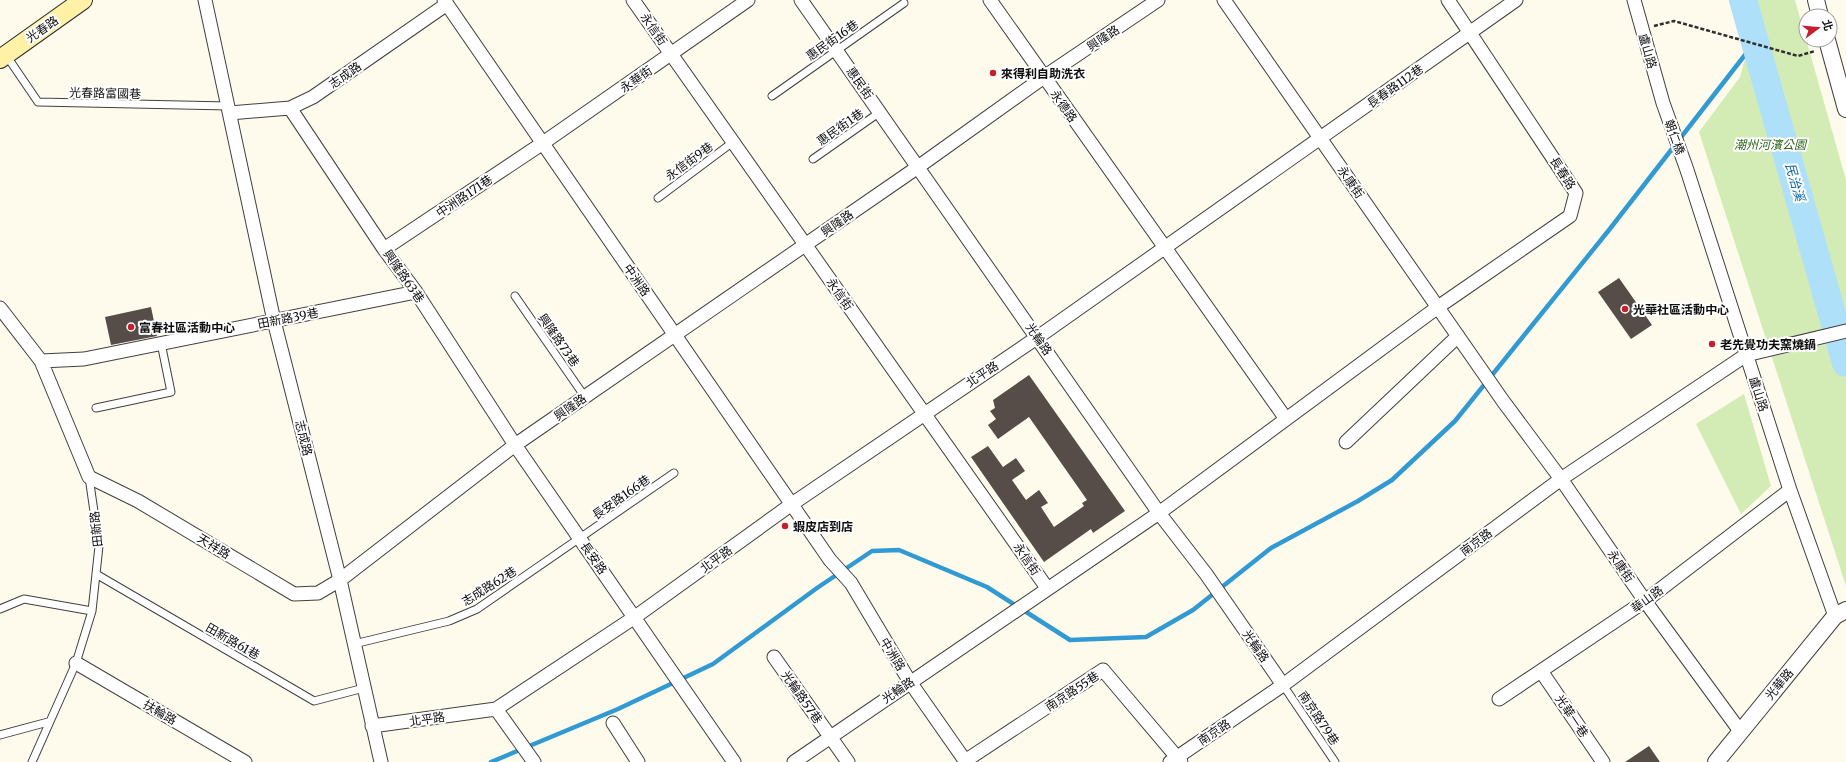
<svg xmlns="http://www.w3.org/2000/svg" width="1846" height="762" font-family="Merriweather,'Noto Sans TC',serif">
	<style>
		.green { fill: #d3ebb4 }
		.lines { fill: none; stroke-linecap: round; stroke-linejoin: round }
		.stream { stroke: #329ad3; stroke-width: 4.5 }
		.river { stroke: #afe0f9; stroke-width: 28 }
		.building { fill: #564d49 }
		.service-casing { stroke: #404040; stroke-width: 9 }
		.minor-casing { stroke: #404040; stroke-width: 15 }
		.tertiary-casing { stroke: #404040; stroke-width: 18 }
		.secondary-casing { stroke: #2f2f2f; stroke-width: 20 }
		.path { stroke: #2f2f2f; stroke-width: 2.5; stroke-dasharray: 4 2; stroke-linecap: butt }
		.service { stroke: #fff; stroke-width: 7 }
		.minor { stroke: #fff; stroke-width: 13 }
		.tertiary { stroke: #fff; stroke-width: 16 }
		.secondary { stroke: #fff2a7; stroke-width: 18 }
		.poi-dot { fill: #c31f2d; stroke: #fff; stroke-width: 1.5 }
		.labels { text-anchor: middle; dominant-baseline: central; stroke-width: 4; stroke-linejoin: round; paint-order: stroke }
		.street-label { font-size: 12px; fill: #0d0d0d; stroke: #fff }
		.poi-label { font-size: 12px; font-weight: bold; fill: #0d0d0d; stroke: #fff; text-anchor: start }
		.park-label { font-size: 12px; font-style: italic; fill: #2d671a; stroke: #fff }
		.water-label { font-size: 13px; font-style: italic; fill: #116aa4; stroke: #fff }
	</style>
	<rect width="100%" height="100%" fill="#fffbec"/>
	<path class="green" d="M1757,0H1795L1846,180V586L1699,132L1740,77L1759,8Z
		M1744,394L1771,486L1741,514L1696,424Z"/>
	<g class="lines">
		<path class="stream" d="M491,762L618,709L713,664L817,588L872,551L899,550L987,587L1070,640L1146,637L1193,610L1271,548L1358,501L1392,480L1455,421L1609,230L1755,42"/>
		<path class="river" d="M1743,0L1846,363"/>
	</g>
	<path class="building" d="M1619,278L1652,325L1631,339L1598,292Z
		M151,307L157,336L111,345L105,317Z
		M1029,375L1125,511L1093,533L1091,529L1044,562L971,457L988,446L1003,467L1016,458L1025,471L1012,480L1026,500L1039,490L1048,503L1041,507L1054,527L1084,506L1082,503L1087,500L1029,417L998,439L988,425L996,419L990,411L995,408L993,400Z
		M1649,746L1660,762H1625Z"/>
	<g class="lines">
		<defs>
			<path id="service" d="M6,55L38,102L229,106
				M772,96L904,3
				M813,159L880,112
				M658,198L733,142
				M515,296L585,397
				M96,408L171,392L161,343
				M96,574L314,701L364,688
				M0,609L24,599L92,611
				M354,644L449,621L477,609L674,473
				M1283,685L1335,762
				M0,735L48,722
				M32,762L76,663L92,611L99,546L89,477"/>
			<path id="minor" d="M205,0L274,321L340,580L381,762
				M444,0L830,560L851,583L910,682L966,762
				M633,0L1047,588
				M801,0L1159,513L1206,574L1283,685
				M990,0L1286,419
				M1224,0L1503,401L1561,479L1645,601L1740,731
				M1634,0L1663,103L1687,170L1790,490L1835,616
				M290,108L384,249L416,292L515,445L734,762
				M230,113L290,108L313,97L447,4
				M384,249L543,143L748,0
				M0,308L41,361L89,477L138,501L294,594L318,593L340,580L515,445L918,167L1044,77L1158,0
				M41,361L84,359L416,292
				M1346,442L1458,336
				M774,657L848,762
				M76,663L245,762
				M1541,671L1603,762
				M1499,699L1645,601L1790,490
				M496,709L534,762
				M613,723L638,762
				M372,726L496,709L635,617L792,504L1038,337L1516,0
				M965,761L1103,670L1181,762
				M794,762L1159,513L1438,307L1570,216L1576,193L1448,0
				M1170,762L1283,685L1561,479L1746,355L1846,331"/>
			<path id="tertiary" d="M1816,0L1820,16
				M1827,40L1846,109
				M1716,762L1835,616L1846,610"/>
			<path id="secondary" d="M0,59L83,0"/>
		</defs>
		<use href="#service" class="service-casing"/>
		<use href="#minor" class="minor-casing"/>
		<use href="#tertiary" class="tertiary-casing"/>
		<use href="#secondary" class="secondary-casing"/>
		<path class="path" d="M1654,26L1674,21L1798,56L1815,51"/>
		<use href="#service" class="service"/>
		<use href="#minor" class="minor"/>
		<use href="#tertiary" class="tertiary"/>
		<use href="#secondary" class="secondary"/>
	</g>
	<g class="poi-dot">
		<circle cx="993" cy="73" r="4"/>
		<circle cx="1625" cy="309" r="4"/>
		<circle cx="131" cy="327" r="4"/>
		<circle cx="1712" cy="344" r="4"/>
		<circle cx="785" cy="526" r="4"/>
	</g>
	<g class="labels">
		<g class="street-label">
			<text transform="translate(42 29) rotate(-35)">光春路</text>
			<text transform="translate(654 29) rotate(55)">永信街</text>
			<text transform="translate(1103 38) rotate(-34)">興隆路</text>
			<text transform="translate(832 40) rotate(-35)">惠民街16巷</text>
			<text transform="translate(1648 51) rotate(74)">盧山路</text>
			<text transform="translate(345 75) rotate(-35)">志成路</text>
			<text transform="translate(636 79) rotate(-35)">永華街</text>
			<text transform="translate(860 83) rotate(55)">惠民街</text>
			<text transform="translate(1395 86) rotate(-35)">長春路112巷</text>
			<text transform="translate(105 93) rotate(1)">光春路富國巷</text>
			<text transform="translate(1064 106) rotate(55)">永德路</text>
			<text transform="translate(840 127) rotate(-35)">惠民街1巷</text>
			<text transform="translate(1675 137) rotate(70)">朝仁橋</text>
			<text transform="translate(689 161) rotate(-36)">永信街9巷</text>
			<text transform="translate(1563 173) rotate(57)">長春路</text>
			<text transform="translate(1351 182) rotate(55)">永康街</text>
			<text transform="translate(464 196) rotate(-34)">中洲路171巷</text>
			<text transform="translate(837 223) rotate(-35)">興隆路</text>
			<text transform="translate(404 276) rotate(55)">興隆路63巷</text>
			<text transform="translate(637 280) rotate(55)">中洲路</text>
			<text transform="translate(840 294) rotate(55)">永信街</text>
			<text transform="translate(288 318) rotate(-11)">田新路39巷</text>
			<text transform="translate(1039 339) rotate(55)">光輪路</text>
			<text transform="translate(559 340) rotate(55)">興隆路73巷</text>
			<text transform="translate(982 374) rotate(-34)">北平路</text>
			<text transform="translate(1759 394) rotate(72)">盧山路</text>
			<text transform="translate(570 407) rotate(-35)">興隆路</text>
			<text transform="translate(304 438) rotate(76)">志成路</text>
			<text transform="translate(621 497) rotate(-35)">長安路166巷</text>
			<text transform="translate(96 529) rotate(-96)">田新路</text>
			<text transform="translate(1476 542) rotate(-37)">南京路</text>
			<text transform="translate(214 546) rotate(31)">天祥路</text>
			<text transform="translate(594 558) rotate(55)">長安路</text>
			<text transform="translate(716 559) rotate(-36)">北平路</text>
			<text transform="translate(1027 559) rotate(55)">永信街</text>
			<text transform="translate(1621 566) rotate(55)">永康街</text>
			<text transform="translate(489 586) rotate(-32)">志成路62巷</text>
			<text transform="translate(1647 599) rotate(-36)">華山路</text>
			<text transform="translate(233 641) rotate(30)">田新路61巷</text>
			<text transform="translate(1256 646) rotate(55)">光輪路</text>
			<text transform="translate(893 654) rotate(59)">中洲路</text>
			<text transform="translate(1779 684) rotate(-50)">光華路</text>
			<text transform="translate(898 690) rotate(-34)">光輪路</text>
			<text transform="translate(1072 691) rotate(-33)">南京路55巷</text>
			<text transform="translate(802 697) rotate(55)">光輪路57巷</text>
			<text transform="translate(160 712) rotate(30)">扶輪路</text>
			<text transform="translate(1572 716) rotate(56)">光華一巷</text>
			<text transform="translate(1319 718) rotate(56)">南京路79巷</text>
			<text transform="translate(427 719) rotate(-8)">北平路</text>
			<text transform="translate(1214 732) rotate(-34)">南京路</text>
		</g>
		<g class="poi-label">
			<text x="1001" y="73">來得利自助洗衣</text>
			<text x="1633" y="309">光華社區活動中心</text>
			<text x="139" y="327">富春社區活動中心</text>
			<text x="1720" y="344">老先覺功夫窯燒鍋</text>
			<text x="793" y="526">蝦皮店到店</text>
		</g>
		<g class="park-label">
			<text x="1770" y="144">潮州河濱公園</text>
		</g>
		<g class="water-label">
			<text transform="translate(1795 182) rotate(74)">民治溪</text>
		</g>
	</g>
	<g transform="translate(1818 28) rotate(74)"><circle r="19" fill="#ffffff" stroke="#9e9e9e"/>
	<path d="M0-3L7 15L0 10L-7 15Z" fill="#c31f2d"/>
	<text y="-6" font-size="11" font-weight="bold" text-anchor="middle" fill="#0d0d0d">北</text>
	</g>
</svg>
